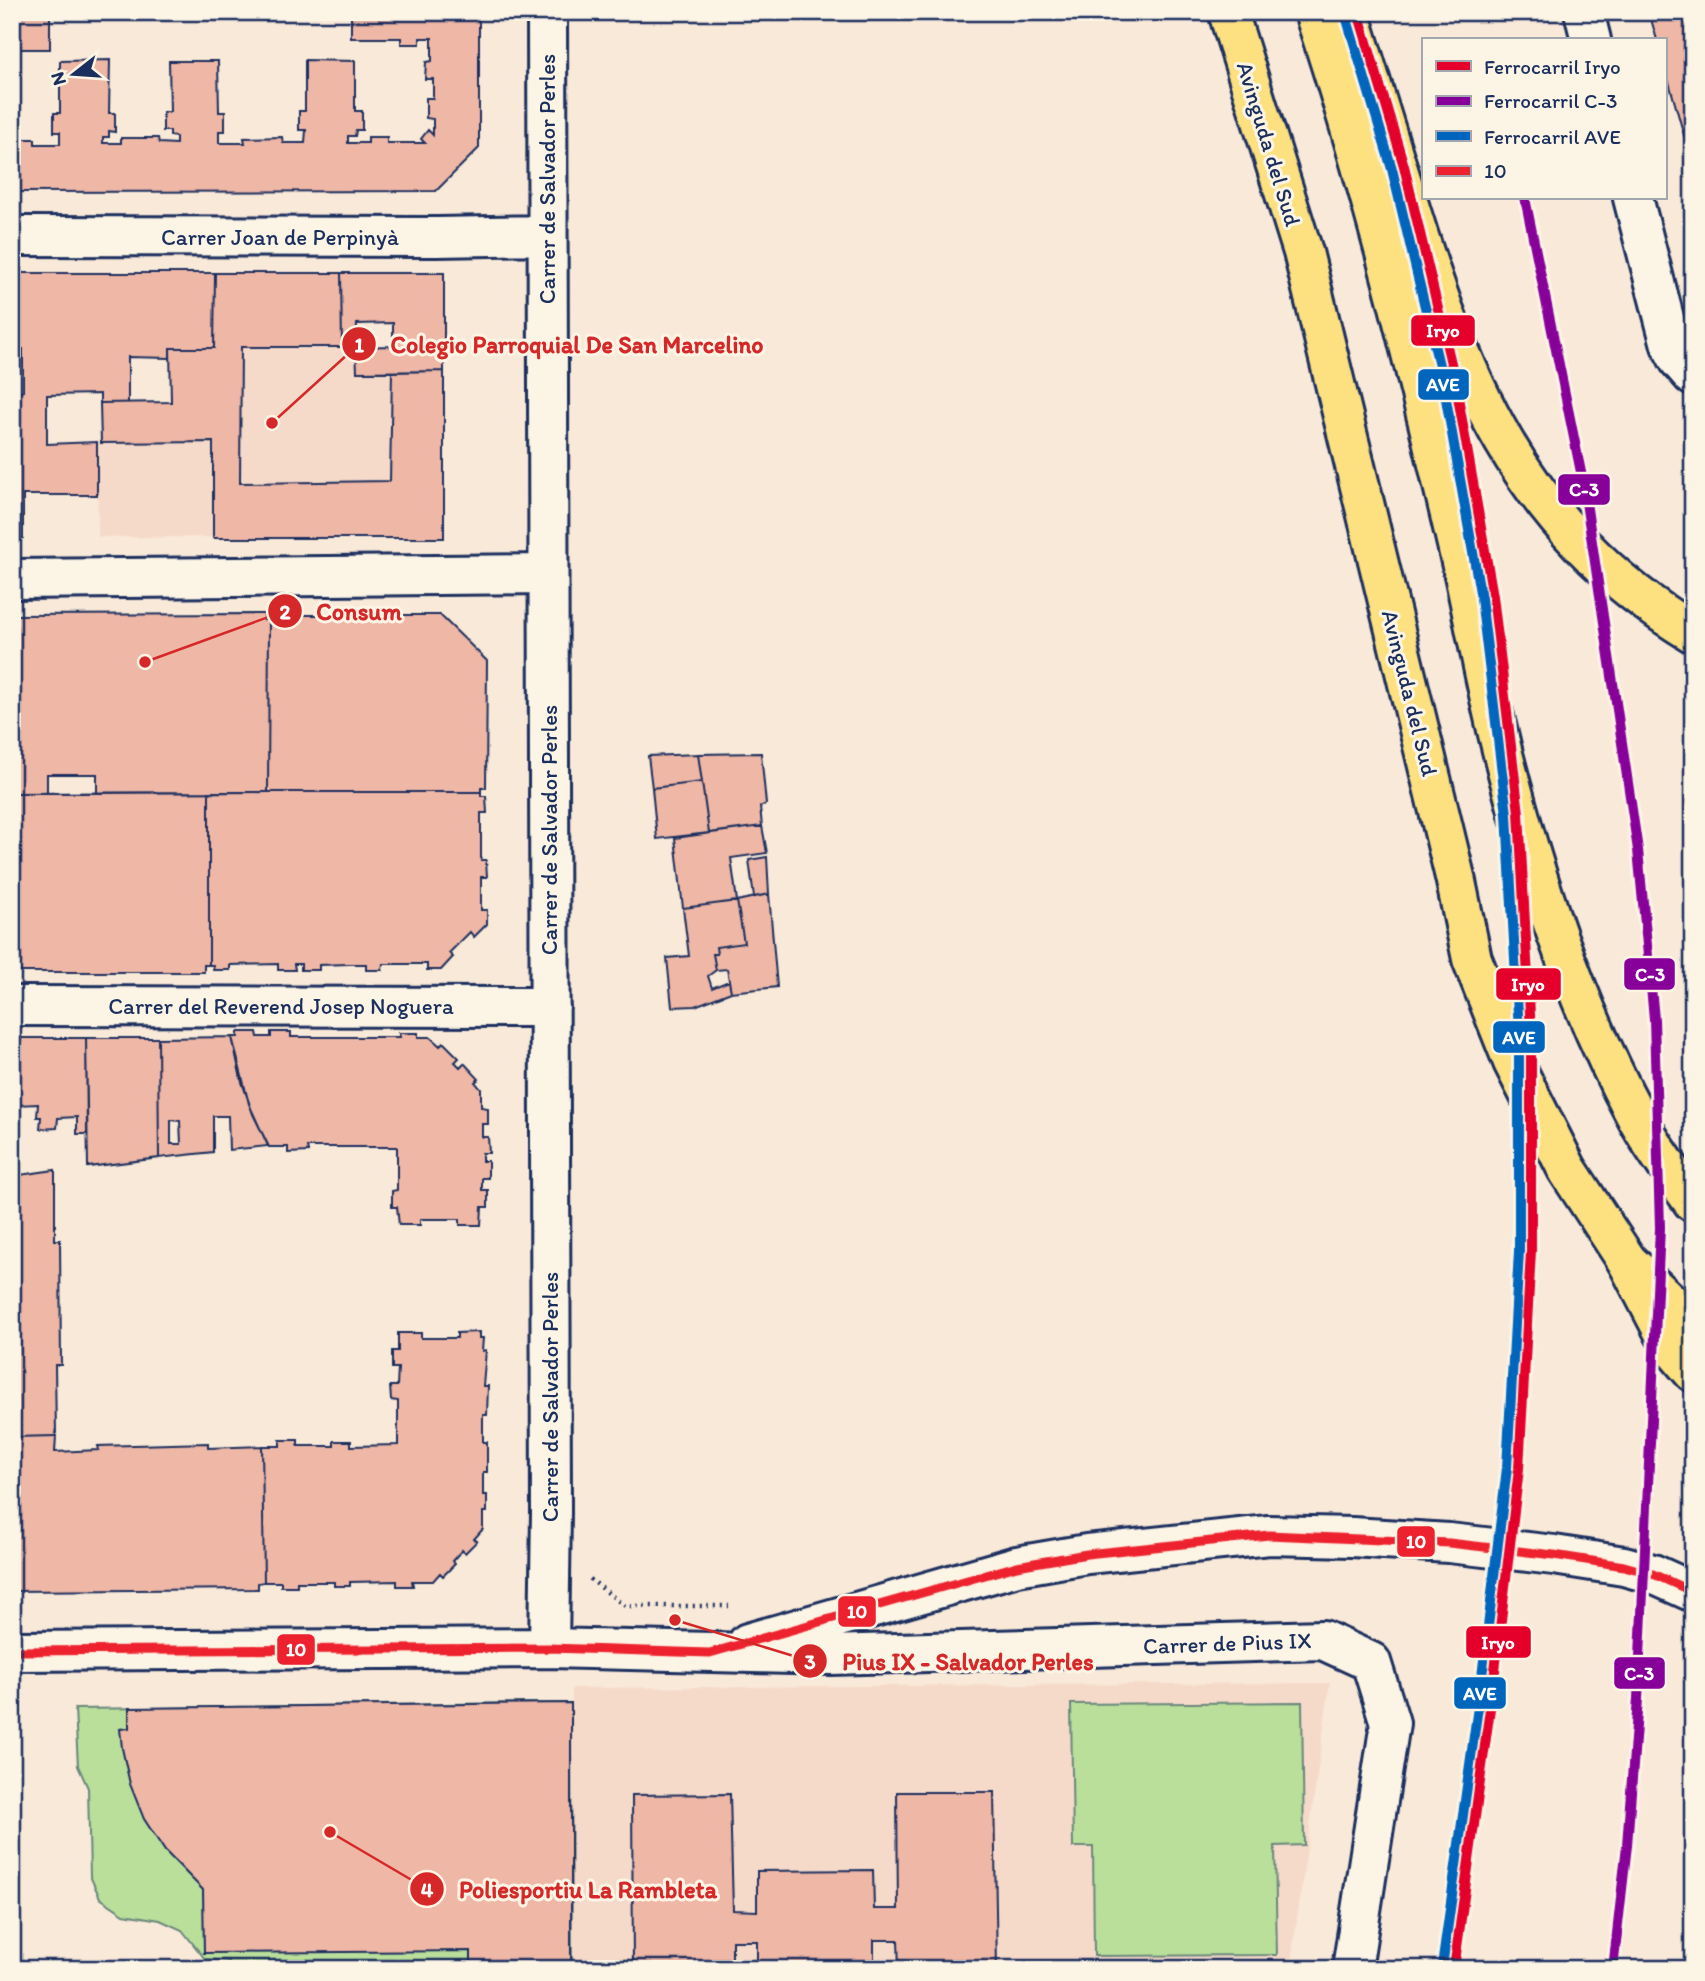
<svg xmlns="http://www.w3.org/2000/svg" width="1705" height="1981" font-family="Itim,sans-serif">
	<style>
		.built { fill: #f6dac9 }
		.green { fill: #b9df9b; stroke: #6a877c; stroke-width: 2 }
		.building { fill: #efb7a5; stroke: #1b2f5e; stroke-width: 2; fill-rule: evenodd }
		.lines { fill: none; stroke-linecap: round; stroke-linejoin: round }
		.minor-casing { stroke: #1b2f5e; stroke-width: 44 }
		.major-casing { stroke: #1b2f5e; stroke-width: 44 }
		.highway-casing { stroke: #1b2f5e; stroke-width: 44 }
		.path { stroke: #1b2f5e; stroke-width: 4.5; stroke-dasharray: 2 5; stroke-linecap: butt }
		.minor { stroke: #fcf5e5; stroke-width: 38 }
		.major { stroke: #fde080; stroke-width: 38 }
		.highway { stroke: #fde080; stroke-width: 38 }
		.bus-1-casing { stroke: #fcf5e5; stroke-width: 14 }
		.bus-1 { stroke: #ed222e; stroke-width: 9 }
		.rail-1-casing { stroke: #fcf5e5; stroke-width: 16 }
		.rail-2-casing { stroke: #fcf5e5; stroke-width: 16 }
		.rail-3-casing { stroke: #fcf5e5; stroke-width: 16 }
		.rail-1 { stroke: #e4002b; stroke-width: 10 }
		.rail-2 { stroke: #870099; stroke-width: 10 }
		.rail-3 { stroke: #0065bd; stroke-width: 10 }
		.labels { text-anchor: middle; dominant-baseline: central; stroke-width: 6; stroke-linejoin: round; paint-order: stroke }
		.street-label { font-size: 23px; fill: #1b2f5e; stroke: #fcf5e5 }
		.leader { fill: none; stroke: #d62828; stroke-width: 2.5 }
		.callout-dot { fill: #d62828; stroke: #fcf5e5; stroke-width: 2.5 }
		.mark-label { font-size: 21px; text-anchor: middle; font-weight: bold; fill: #fff }
		.callout-label { font-size: 24px; text-anchor: middle; font-weight: bold; fill: #d62828; stroke: #fcf5e5; stroke-width: 6; stroke-linejoin: round; paint-order: stroke }
		.line-badge { stroke: #fcf5e5; stroke-width: 2.5 }
		.badge-label { font-size: 19px; text-anchor: middle; font-weight: bold; fill: #fff }
	</style>
	<rect width="100%" height="100%" fill="#f9e9d8"/>
	<filter id="ink" filterUnits="userSpaceOnUse"><feTurbulence type="fractalNoise" baseFrequency=".0143" numOctaves="2"/><feDisplacementMap in="SourceGraphic" scale="14" xChannelSelector="R" yChannelSelector="G"/><feConvolveMatrix kernelMatrix="1 2 1 2 8 2 1 2 1" color-interpolation-filters="sRGB"/></filter>
	<g filter="url(#ink)">
		<path class="built" d="M214,273H341L342,347H356L358,371H444V538L98,537L97,442H101L100,403L170,402V348H214Z
			M1330,1683L1290,1969H572V1688Z"/>
		<path class="green" d="M1302,1702L1304,1845L1275,1846L1277,1955L1094,1956L1093,1847H1073L1071,1704Z
			M526,1703H571L572,1969H230L228,1961L205,1959L182,1930L160,1920L124,1914L100,1898L90,1876L88,1788L78,1766L75,1709Z"/>
		<path class="building" d="M12,12H50V49H12Z
			M351,12H479V148L436,191L12,192V144H16L17,139H35V144H60V132H54V113H60V61L110,60L109,113H115V132L109,131V137H103V143H121V138H158L159,143L176,144V137L170,136V131H163V112H170L169,61H218L219,112H225V131H219V143H245L244,138L282,137L283,143H305L306,130H299V111H305V60L355,61V111H362V130H356L355,136H348V143H368V137H387V143H425L421,139L428,130L433,135V119L426,118V98H433V79H425L426,62L432,61V38H420V44H401V38H351Z
			M1649,12H1686L1693,36V144L1687,146L1665,68V40H1657Z
			M12,273H215L214,348H170V358L128,357V403H100V394L47,395V444L97,442V495H23V538H12V391H23V349H12Z
			M215,273H341L342,347H241L240,483L390,481L392,372L444,371V538H213V442L101,443L100,403L171,402L170,348H214Z
			M341,273H444V371L357,372L356,347H342ZM393,323V346L356,347L357,324Z
			M264,614V620L269,619L268,792L97,793V774H47V793H12V615Z
			M272,615H440L487,661L486,788H481V792H268L269,619H272Z
			M761,753L766,804L760,807L762,826L709,833L698,754Z
			M698,754L702,782L652,788L648,756Z
			M702,782L709,833L657,839L652,788Z
			M209,792V965H204V972H12V793Z
			M209,792H481V796H486L487,813H481V860H486L487,877H481V910H487V924L474,937L470,932L449,953L453,957L441,970H427V964H383L382,970H366V964H349L319,965V970H301V964H294L295,970H278V964L230,965V970H213L214,965H209Z
			M762,826L767,853L731,858L737,901L683,908L675,838Z
			M767,857L769,894L754,897L749,860Z
			M769,894L777,987L731,992L727,969L716,970L713,954H717L716,947L744,943L737,901Z
			M737,901L744,943L716,947L717,954H713L716,970L708,976L712,988L729,981L731,992L695,1006L672,1007L667,958L689,956L683,908Z
			M238,1032H257L258,1037H271V1032H291V1037H400L399,1033H418V1037H430L440,1046L443,1042L459,1058L455,1062L460,1067L464,1063L479,1079L475,1082L481,1089V1107L488,1108V1124H482V1137H488L489,1153H482V1161H488V1178H482V1190H488V1207H482L481,1225H460V1219H420V1225H399L397,1207H392V1191L397,1190V1147H307L308,1152L288,1153V1147H269L253,1114L241,1079L232,1037H238Z
			M232,1037L249,1104L268,1146L229,1150L228,1116H213V1152L159,1158L158,1038ZM171,1120L180,1121L181,1144H171Z
			M12,1038H16L18,1175L12,1176Z
			M16,1038H86L87,1134H77V1117L58,1118L57,1128L40,1129L41,1117H37L38,1104L17,1105Z
			M86,1038H158L159,1158L88,1167Z
			M55,1170V1240H60L61,1365H55L56,1436L12,1437V1176Z
			M479,1332V1338H483L482,1351L486,1350L483,1386H488L487,1415H483V1442H487V1472H483V1495H487V1512H483V1529L474,1539L477,1541L465,1553L462,1550L452,1561L455,1564L443,1576L440,1573L433,1581H412L413,1586H397V1581L350,1582V1586H334V1582H297V1586H281V1582H264L262,1446H280V1440H298V1446H334V1441H351V1446L398,1445V1401L391,1400L390,1386H397L398,1368H392V1351H398V1333H421V1338H457V1333Z
			M56,1436L55,1452L99,1450L98,1446L208,1443V1448L262,1446L264,1582L258,1583V1589L12,1591V1437Z
			M571,1703V1969H471V1951L204,1953L203,1890L165,1851L144,1819L130,1784L122,1748L120,1729L129,1728V1708Z
			M897,1792H994L997,1969H899L898,1940H874V1969H757V1941H732V1969H633L632,1795L730,1794L733,1910L757,1911V1871L873,1870L874,1909H898Z"/>
		<g class="lines">
			<defs>
				<path id="minor" d="M547,12L551,1512L549,1648
					M1584,12L1591,40
					M1633,198L1671,345L1679,360L1693,376
					M12,236L437,237L547,235
					M12,579L548,574
					M12,1006L550,1007
					M748,1643L1017,1566L1087,1554L1269,1535L1352,1537L1449,1543L1554,1555L1624,1566L1653,1574L1693,1592
					M12,1651L549,1648L831,1655L1323,1640L1371,1662L1390,1723L1352,1969"/>
				<path id="major" d="M1228,12L1303,252L1455,877L1472,959L1513,1062L1567,1169L1627,1261L1693,1324
					M1314,12C1375,198 1421,389 1465,579C1477,635 1487,691 1501,746C1533,874 1574,1001 1637,1118C1652,1147 1674,1175 1693,1202"/>
				<path id="highway" d="M1349,12C1367,71 1386,130 1404,189C1461,376 1517,526 1693,633
					M1627,1261L1671,1346L1693,1372"/>
			</defs>
			<use href="#minor" class="minor-casing"/>
			<use href="#major" class="major-casing"/>
			<use href="#highway" class="highway-casing"/>
			<path class="path" d="M590,1579L625,1606H729"/>
			<use href="#minor" class="minor"/>
			<use href="#major" class="major"/>
			<use href="#highway" class="highway"/>
			<defs>
				<path id="bus-1" d="M12,1651L549,1648L710,1653L1017,1566L1087,1554L1269,1535L1449,1543L1554,1555L1624,1566L1653,1574L1693,1592"/>
			</defs>
			<use href="#bus-1" class="bus-1-casing"/>
			<use href="#bus-1" class="bus-1"/>
			<defs>
				<path id="rail-1" d="M1358,12L1404,166L1455,380L1493,596L1519,813L1531,1032V1251L1519,1469L1493,1687L1454,1969"/>
				<path id="rail-2" d="M1525,198L1583,482L1638,850L1654,1019L1660,1228L1638,1699L1627,1845L1613,1969"/>
				<path id="rail-3" d="M1346,16L1392,169L1443,382L1481,598L1507,814L1519,1032V1251L1507,1468L1481,1685L1442,1967"/>
			</defs>
			<use href="#rail-1" class="rail-1-casing"/>
			<use href="#rail-2" class="rail-2-casing"/>
			<use href="#rail-3" class="rail-3-casing"/>
			<use href="#rail-1" class="rail-1"/>
			<use href="#rail-2" class="rail-2"/>
			<use href="#rail-3" class="rail-3"/>
		</g>
	</g>
	<g class="labels">
		<g class="street-label">
			<text transform="translate(1269 144) rotate(73)">Avinguda del Sud</text>
			<text transform="translate(547 179) rotate(-90)">Carrer de Salvador Perles</text>
			<text x="280" y="237">Carrer Joan de Perpinyà</text>
			<text transform="translate(1410 693) rotate(76)">Avinguda del Sud</text>
			<text transform="translate(549 830) rotate(-90)">Carrer de Salvador Perles</text>
			<text x="281" y="1006">Carrer del Reverend Josep Noguera</text>
			<text transform="translate(550 1397) rotate(-90)">Carrer de Salvador Perles</text>
			<text transform="translate(1227 1643) rotate(-2)">Carrer de Pius IX</text>
		</g>
	</g>
	<path class="leader" d="M272 423L359 344M145 662L285 611M675 1620L810 1661M330 1832L427 1889"/>
	<g class="callout-dot">
		<circle cx="272" cy="423" r="7"/>
		<circle cx="145" cy="662" r="7"/>
		<circle cx="675" cy="1620" r="7"/>
		<circle cx="330" cy="1832" r="7"/>
		<circle cx="359" cy="344" r="18"/>
		<circle cx="285" cy="611" r="18"/>
		<circle cx="810" cy="1661" r="18"/>
		<circle cx="427" cy="1889" r="18"/>
	</g>
	<g class="mark-label">
		<text x="359" y="352">1</text>
		<text x="285" y="619">2</text>
		<text x="810" y="1669">3</text>
		<text x="427" y="1897">4</text>
	</g>
	<g class="callout-label">
		<text x="577" y="353">Colegio Parroquial De San Marcelino</text>
		<text x="359" y="620">Consum</text>
		<text x="968" y="1670">Pius IX - Salvador Perles</text>
		<text x="588" y="1898">Poliesportiu La Rambleta</text>
	</g>
	<g class="line-badge">
		<rect x="1410" y="314" width="66" height="33" rx="7" fill="#e4002b"/>
		<rect x="1417" y="368" width="53" height="33" rx="7" fill="#0065bd"/>
		<rect x="1557" y="473" width="54" height="33" rx="7" fill="#870099"/>
		<rect x="1623" y="957" width="53" height="34" rx="7" fill="#870099"/>
		<rect x="1495" y="967" width="67" height="34" rx="7" fill="#e4002b"/>
		<rect x="1492" y="1020" width="54" height="34" rx="7" fill="#0065bd"/>
		<rect x="1396" y="1525" width="40" height="33" rx="7" fill="#ed222e"/>
		<rect x="837" y="1595" width="40" height="33" rx="7" fill="#ed222e"/>
		<rect x="1465" y="1625" width="67" height="34" rx="7" fill="#e4002b"/>
		<rect x="276" y="1633" width="40" height="33" rx="7" fill="#ed222e"/>
		<rect x="1613" y="1656" width="53" height="34" rx="7" fill="#870099"/>
		<rect x="1453" y="1676" width="54" height="34" rx="7" fill="#0065bd"/>
	</g>
	<g class="badge-label">
		<text x="1443" y="337">Iryo</text>
		<text x="1443" y="391">AVE</text>
		<text x="1584" y="496">C-3</text>
		<text x="1650" y="981">C-3</text>
		<text x="1528" y="991">Iryo</text>
		<text x="1519" y="1044">AVE</text>
		<text x="1416" y="1548">10</text>
		<text x="857" y="1618">10</text>
		<text x="1498" y="1649">Iryo</text>
		<text x="296" y="1656">10</text>
		<text x="1639" y="1680">C-3</text>
		<text x="1480" y="1700">AVE</text>
	</g>
	<rect width="1705" height="1981" fill="none" stroke="#fcf5e5" stroke-width="42"/>
	<rect x="21" y="21" width="1663" height="1939" fill="none" stroke="#1b2f5e" stroke-width="2.5" filter="url(#ink)"/>
	<rect x="1422" y="38" width="245" height="161" fill="#fcf5e5" stroke="#a2a6af" stroke-width="2"/>
	<rect x="1436" y="61" width="35" height="10" fill="#e4002b" stroke="#a2a6af" stroke-width="2"/>
	<text x="1484" y="74" font-size="21" fill="#1b2f5e">Ferrocarril Iryo</text>
	<rect x="1436" y="96" width="35" height="10" fill="#870099" stroke="#a2a6af" stroke-width="2"/>
	<text x="1484" y="108" font-size="21" fill="#1b2f5e">Ferrocarril C-3</text>
	<rect x="1436" y="131" width="35" height="10" fill="#0065bd" stroke="#a2a6af" stroke-width="2"/>
	<text x="1484" y="144" font-size="21" fill="#1b2f5e">Ferrocarril AVE</text>
	<rect x="1436" y="166" width="35" height="10" fill="#ed222e" stroke="#a2a6af" stroke-width="2"/>
	<text x="1484" y="178" font-size="21" fill="#1b2f5e">10</text>
	<g transform="translate(74 74) rotate(253)" stroke="#fcf5e5" stroke-width="5" paint-order="stroke">
	<path d="M0-5L12 26L0 18L-12 26Z" fill="#1b2f5e"/>
	<text y="-10" font-size="19" font-weight="bold" text-anchor="middle" fill="#1b2f5e">N</text>
	</g>
</svg>
